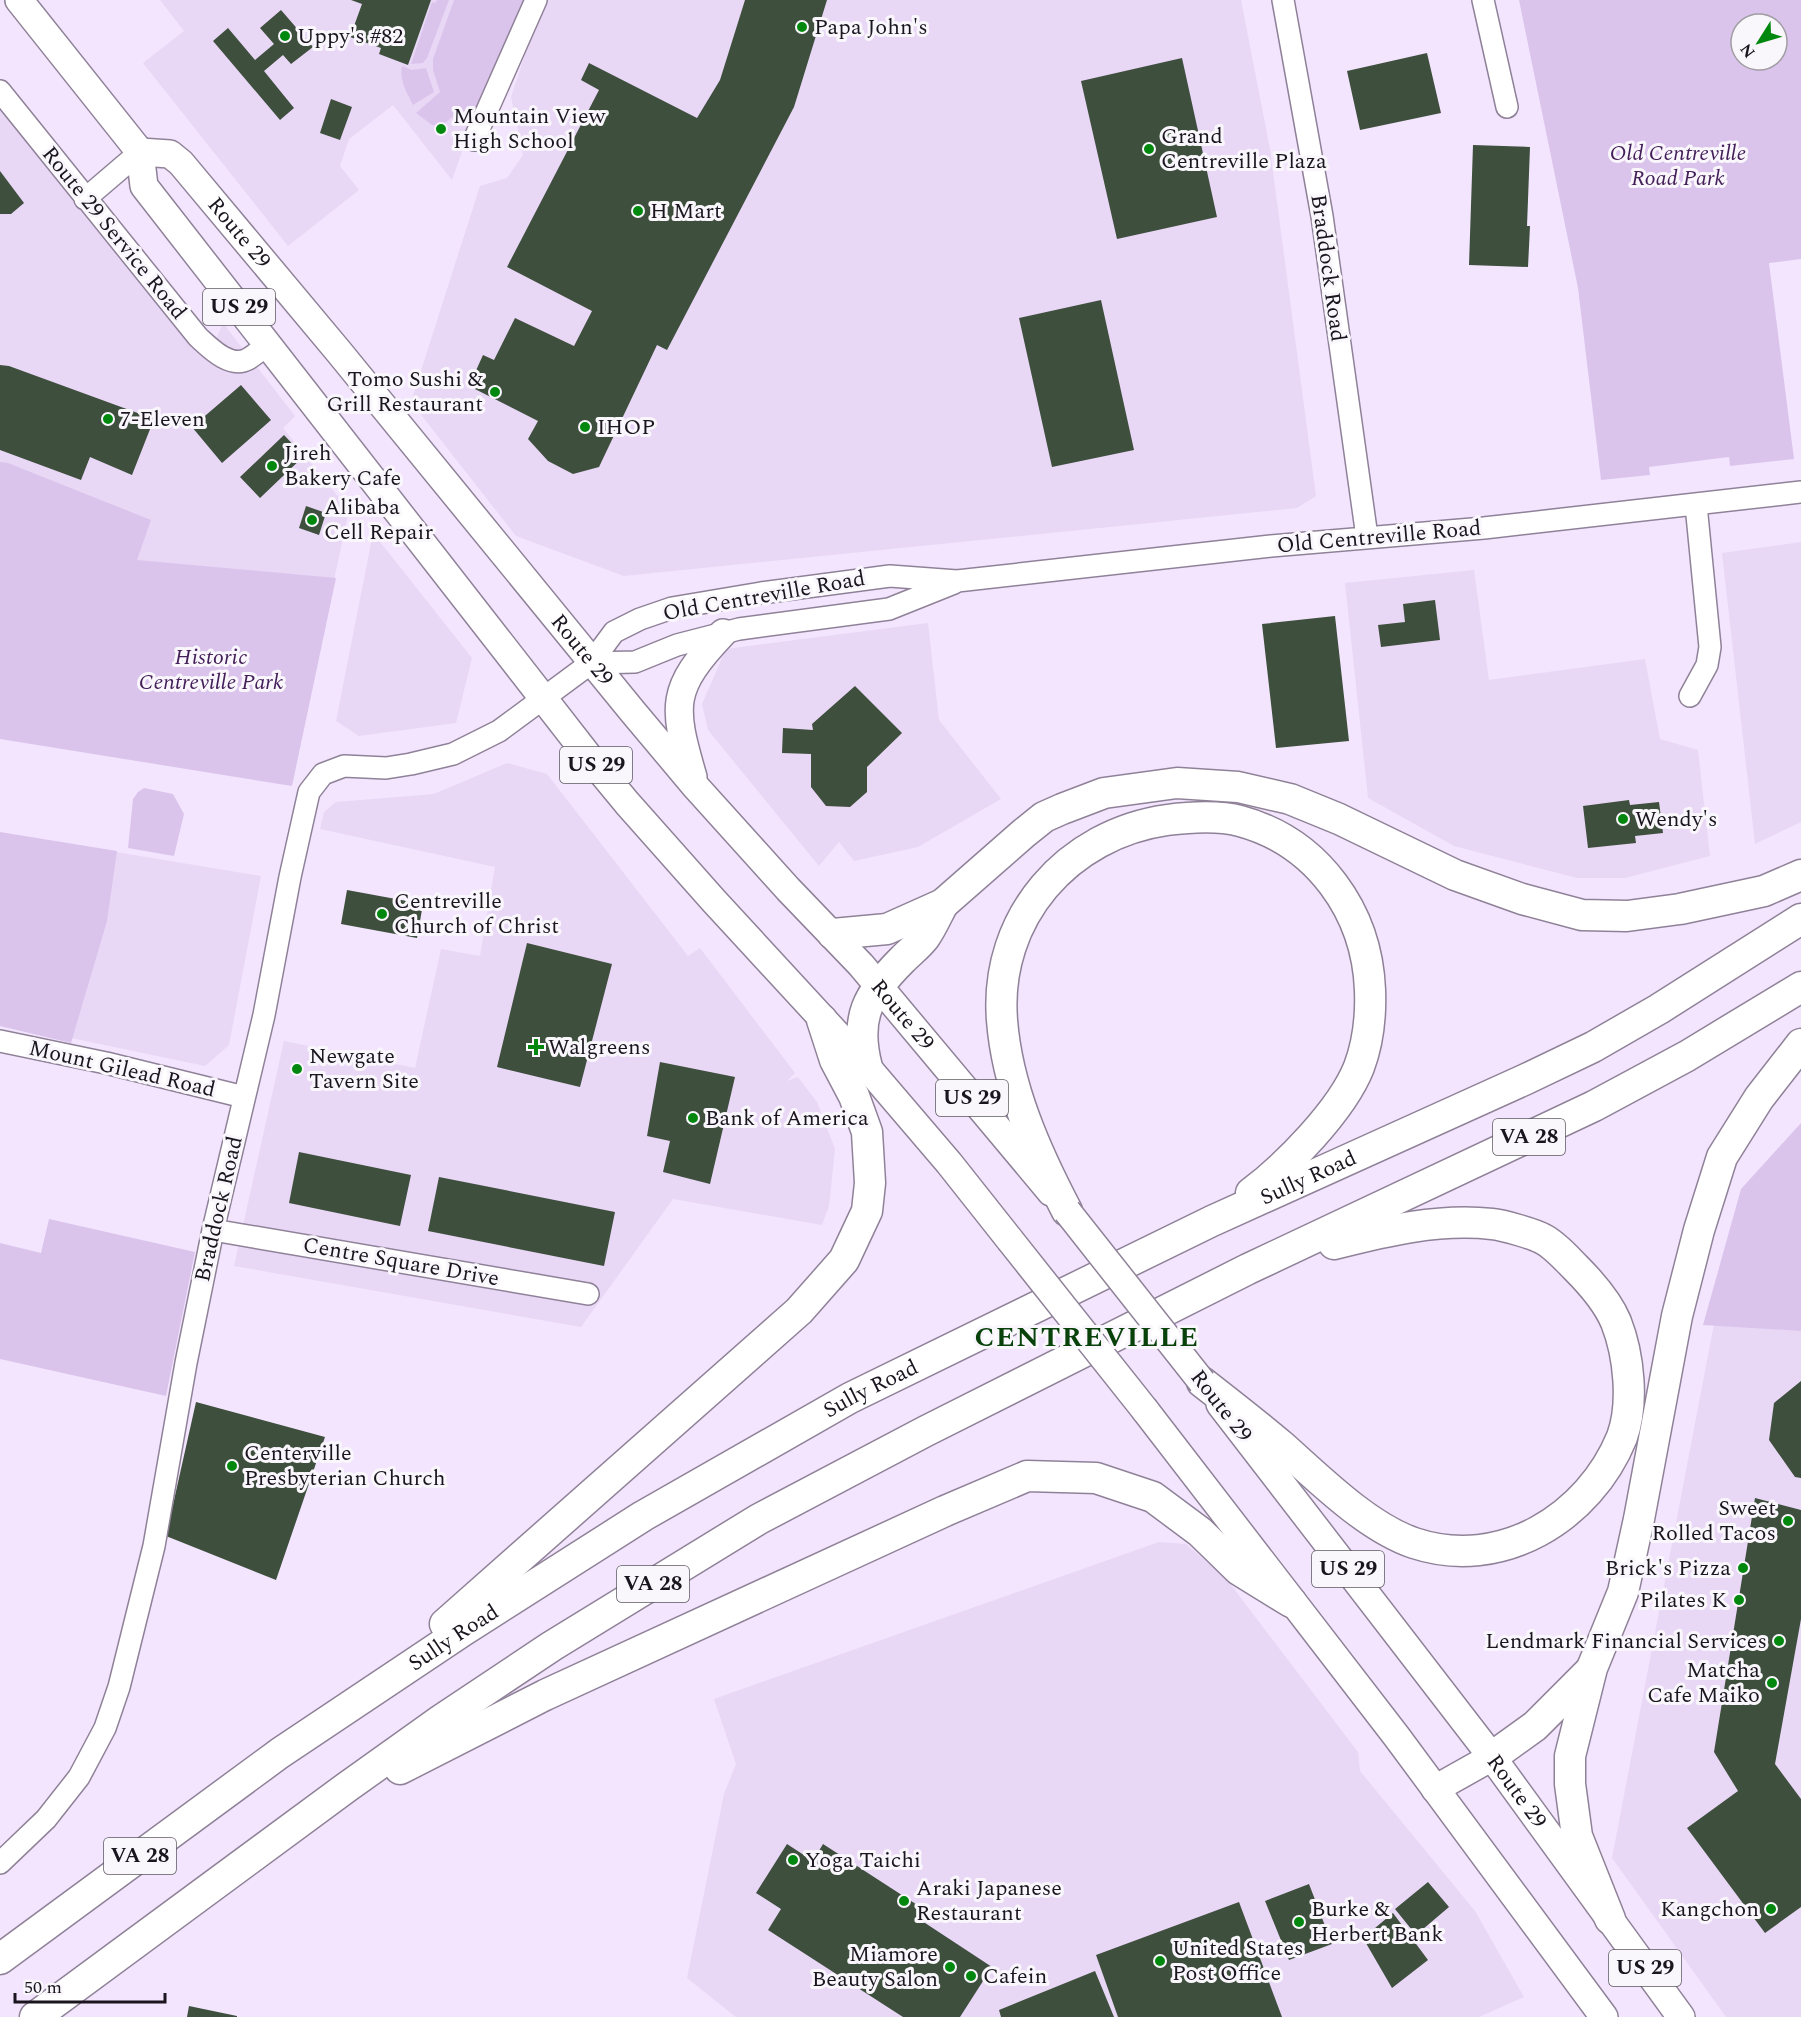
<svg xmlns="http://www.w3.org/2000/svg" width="1801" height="2017" font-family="Spectral,serif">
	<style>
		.built { fill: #e9d7f6 }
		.green { fill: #dbc4ec; fill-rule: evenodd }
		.building { fill: #3e4f3d }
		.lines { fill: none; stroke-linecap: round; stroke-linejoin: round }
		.minor-casing { stroke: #8f8298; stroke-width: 24 }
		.major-casing { stroke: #8f8298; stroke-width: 30 }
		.highway-casing { stroke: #8f8298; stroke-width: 33 }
		.minor { stroke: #fff; stroke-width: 21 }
		.major { stroke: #fff; stroke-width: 27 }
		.highway { stroke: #fff; stroke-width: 30 }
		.major-bridge-casing { stroke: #8f8298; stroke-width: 30; stroke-linecap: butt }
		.major-bridge { stroke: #fff; stroke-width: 27 }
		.poi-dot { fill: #00870e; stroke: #faf7fc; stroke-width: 2 }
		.labels { text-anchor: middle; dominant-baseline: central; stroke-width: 6; stroke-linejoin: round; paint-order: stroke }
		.shield { fill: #faf7fc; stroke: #5d5961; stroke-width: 1.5 }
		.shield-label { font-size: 21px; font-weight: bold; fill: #1a151e }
		.poi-label { font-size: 22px; fill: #1a151e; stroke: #faf7fc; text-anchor: start }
		.park-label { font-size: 22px; font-style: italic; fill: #44205a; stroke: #faf7fc }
		.street-label { font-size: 22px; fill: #1a151e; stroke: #faf7fc }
		.district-label { font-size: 28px; font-weight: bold; letter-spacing: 1.5px; fill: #09410b; stroke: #faf7fc }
	</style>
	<rect width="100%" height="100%" fill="#f3e5fe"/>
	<path class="built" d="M160,0H516L452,180L393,105L349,139L340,166L359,190L288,246L143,63L184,31Z
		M543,0H1241L1270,149L1316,496L1297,508L624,576L516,536L411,402L480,186L507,178L523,155L511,97Z
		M0,101L207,360L223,323L295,416L283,428L349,510L334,580L135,562L0,464Z
		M373,533L472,658L456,723L359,736L336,721Z
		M1801,542V822L1755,844L1722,553Z
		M1474,570L1489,680L1645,659L1660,739L1698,750L1710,856L1625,878H1577L1454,846L1368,798L1345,583Z
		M928,623L939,720L1001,799L918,847L854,861L839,842L819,866L708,730L702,704L726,649Z
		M507,763L547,774L688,956L700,948L795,1073L787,1081L798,1077L817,1102L835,1149L829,1206L822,1225L673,1199L581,1327L234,1266L284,1041L415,1068L441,949L480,956L495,867L320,829L324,812L336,802L434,794Z
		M116,852L261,876L229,1045L205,1066L71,1038Z
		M1714,1324L1801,1330V2017H1726L1612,1858Z
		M1159,1542L1186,1544L1228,1581L1358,1752L1360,1771L1475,1911L1524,1997L1479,2017H736L687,1978L724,1794L736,1764L714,1699Z"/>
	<path class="green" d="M437,0H449L427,58L423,63L411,64L432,2L435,3Z
		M454,0H524L518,17L481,104L451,118L441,126L432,125L416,113L440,92L433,70V59Z
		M1519,0H1801V259L1769,263L1794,459L1730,466L1729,457L1649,467L1650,475L1601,480L1578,288ZM1741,24H1777V60H1741Z
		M402,66L412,70L426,68L434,92L413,105C407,93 399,80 402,66Z
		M0,462L8,463L151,520L137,560L336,578L292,786L0,739Z
		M144,788L173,794L184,814L174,856L128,848L133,799L138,792Z
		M0,832L117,851L107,921L71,1043L0,1026Z
		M1801,1123V1331L1703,1325L1741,1189Z
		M49,1219L195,1252L166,1396L0,1359V1243L41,1253Z"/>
	<path class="building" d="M351,0H431L408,65L379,54L381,48L350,37L362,4Z
		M745,0H827L794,107L667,350L657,345L599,467L573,474L548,461L528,439L538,421L469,386L483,355L494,360L515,318L574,346L592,311L507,267L599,90L581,80L589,63L697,118L720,80Z
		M281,10L313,47L291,64L283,55L264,71L294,108L280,120L213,41L228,28L255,60L274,44L260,28Z
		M1427,53L1441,113L1360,130L1347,71Z
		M1182,58L1217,217L1117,239L1081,81Z
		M331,99L352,107L340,140L320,133Z
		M1473,145L1530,147L1527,226H1530L1528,267L1469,265Z
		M0,171L24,203L11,214H0Z
		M1101,300L1134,450L1052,467L1019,318Z
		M0,365L9,366L154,419L132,475L90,457L81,480L0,450Z
		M241,385L271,420L222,463L192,427Z
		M284,435L304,456L260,498L240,477Z
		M306,506L326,513L319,535L299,528Z
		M1435,600L1440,640L1381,647L1378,625L1405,622L1403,604Z
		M1335,616L1349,741L1276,748L1262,624Z
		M855,686L902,733L867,767V792L850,807L826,806L811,787V754L782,753L783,728L813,730L812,724Z
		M1629,800L1630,805L1659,802L1663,833L1635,836L1636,843L1588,848L1583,806Z
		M347,890L423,904L417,938L341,924Z
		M527,943L612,964L580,1087L497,1067Z
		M660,1062L735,1077L710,1184L663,1172L670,1141L647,1136Z
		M299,1152L411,1175L400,1226L289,1203Z
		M439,1177L615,1212L604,1266L428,1231Z
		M1801,1381V1478L1795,1477L1769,1440L1774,1403Z
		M196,1402L325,1437L276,1580L166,1536Z
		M1755,1498L1801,1510V1619L1775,1764L1801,1799V1907L1765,1933L1687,1828L1738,1791L1714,1752Z
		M787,1844L813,1861L823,1844L925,1910L919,1919L992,1967L960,2017H903L768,1930L781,1909L756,1893Z
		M1428,1882L1449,1907L1416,1935L1395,1909Z
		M1309,1884L1332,1944L1289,1960L1265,1901Z
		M1239,1902L1282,2017H1118L1096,1955Z
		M1393,1913L1428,1960L1392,1988L1363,1938Z
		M1095,1971L1114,2017H1001L999,2010Z
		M189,2006L237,2016V2017H187Z"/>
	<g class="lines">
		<defs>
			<path id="minor" d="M1283,0L1322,216L1367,537
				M1483,0L1507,107
				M0,91L198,337C210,348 230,369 248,359C255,355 262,349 268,344
				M474,140L536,0
				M85,199L140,152
				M591,663L635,662L677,645L739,629L889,609L954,583
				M1690,696L1707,665L1710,647L1696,505
				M0,1041L106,1063L244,1097
				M213,1230L588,1294
				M0,1863L46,1819L79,1777L105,1728L119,1687L154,1546L186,1363L213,1230L264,1015L290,877L309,792L323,774L344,766L386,768L411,764L453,754L499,731L591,663L614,632L640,619L672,608L761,593L890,576L957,581L1271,546L1484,528L1801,492"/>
			<g id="major">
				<path d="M19,0L140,152L144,186L589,757L627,803L714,901L867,1067L949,1163L1010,1240"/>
				<path id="s1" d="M140,152L170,154L181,163L339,352L633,712L696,787L788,889L861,965L1051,1192"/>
				<path d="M693,777C672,705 670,689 723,633"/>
				<path id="s2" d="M1220,1404L1492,1757L1681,2017"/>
				<path d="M1145,1410L1397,1737L1604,2017"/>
				<path d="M1435,1789L1492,1757"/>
			</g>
			<g id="highway">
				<path d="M833,934L887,929L943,904L1024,833L1044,817L1062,809L1104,793L1177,783L1238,787L1290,799L1339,819L1455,875L1522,899L1582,915L1627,916L1680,909L1764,891L1801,875"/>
				<path d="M867,1067C854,1018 868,994 902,960C910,952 919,945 925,937C932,927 937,915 943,904"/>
				<path d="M1067,1211C1036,1152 1007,1087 1002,1020C994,917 1068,834 1167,820C1191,817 1217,815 1240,821C1318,842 1367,912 1370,990C1371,1016 1368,1043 1359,1067C1342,1110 1287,1166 1251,1193"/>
				<path d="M1202,1382C1229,1403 1256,1424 1282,1446C1319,1479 1367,1527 1414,1543C1501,1572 1589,1518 1622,1437C1634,1404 1629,1355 1616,1322C1608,1303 1591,1283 1576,1268C1567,1259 1555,1245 1543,1239C1534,1234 1503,1225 1492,1224C1439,1218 1385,1231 1334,1244"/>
				<path d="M445,1624L799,1311L844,1260L867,1211L870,1183L867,1132L854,1096L835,1060L822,1020"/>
				<path d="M1492,1757L1535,1726L1591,1670"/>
				<path d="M400,1769L545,1695L945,1511L1027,1476L1096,1478L1153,1497L1200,1532L1239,1570L1291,1602"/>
				<path d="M1610,1919L1577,1836L1570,1784V1756L1592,1668L1623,1592L1639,1519L1677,1316L1699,1230L1722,1157L1759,1098L1801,1044"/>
				<path id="s3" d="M0,1959L280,1753L464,1630L643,1516L850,1398L1212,1221L1524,1080L1593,1047L1659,1009L1801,919"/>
				<path d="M35,2017L347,1787L441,1720L552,1646L759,1519L926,1431L1248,1269L1594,1106L1687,1056L1801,987"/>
			</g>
		</defs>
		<use href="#minor" class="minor-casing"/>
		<use href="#major" class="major-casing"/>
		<use href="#highway" class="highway-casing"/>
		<use href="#minor" class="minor"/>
		<use href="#major" class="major"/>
		<use href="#highway" class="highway"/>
		<defs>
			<path id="major-bridge" d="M1067,1211L1202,1382
				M1010,1240L1145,1410"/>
		</defs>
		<use href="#major-bridge" class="major-bridge-casing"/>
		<use href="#major-bridge" class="major-bridge"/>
	</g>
	<g class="poi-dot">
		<circle cx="802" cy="27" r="6"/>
		<circle cx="285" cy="36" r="6"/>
		<circle cx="441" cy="129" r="6"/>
		<circle cx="1149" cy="149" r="6"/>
		<circle cx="638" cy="211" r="6"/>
		<circle cx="495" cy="392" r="6"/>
		<circle cx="108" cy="419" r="6"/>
		<circle cx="585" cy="427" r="6"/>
		<circle cx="272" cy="466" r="6"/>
		<circle cx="312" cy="520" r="6"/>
		<circle cx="1623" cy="819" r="6"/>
		<circle cx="382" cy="914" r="6"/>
		<path d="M533 1038h6v6h6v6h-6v6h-6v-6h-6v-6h6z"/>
		<circle cx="297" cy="1069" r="6"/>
		<circle cx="693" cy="1118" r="6"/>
		<circle cx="232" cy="1466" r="6"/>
		<circle cx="1788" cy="1521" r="6"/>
		<circle cx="1743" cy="1568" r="6"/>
		<circle cx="1739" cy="1600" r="6"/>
		<circle cx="1779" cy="1641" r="6"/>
		<circle cx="1772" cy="1683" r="6"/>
		<circle cx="793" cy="1860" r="6"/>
		<circle cx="904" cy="1901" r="6"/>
		<circle cx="1771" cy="1909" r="6"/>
		<circle cx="1299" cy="1922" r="6"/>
		<circle cx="1160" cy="1961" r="6"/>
		<circle cx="950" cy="1967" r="6"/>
		<circle cx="971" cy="1976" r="6"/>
	</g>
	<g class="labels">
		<g class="shield">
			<rect x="203" y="289" width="72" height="36" rx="4.5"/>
			<rect x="560" y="747" width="72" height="36" rx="4.5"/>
			<rect x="936" y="1080" width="72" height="36" rx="4.5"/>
			<rect x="1493" y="1119" width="72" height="36" rx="4.5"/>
			<rect x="1312" y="1551" width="72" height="36" rx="4.5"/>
			<rect x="617" y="1566" width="72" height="36" rx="4.5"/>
			<rect x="104" y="1838" width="72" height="36" rx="4.5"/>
			<rect x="1609" y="1950" width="72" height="36" rx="4.5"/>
		</g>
		<g class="shield-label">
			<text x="239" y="307">US 29</text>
			<text x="596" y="765">US 29</text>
			<text x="972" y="1098">US 29</text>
			<text x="1529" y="1137">VA 28</text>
			<text x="1348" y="1569">US 29</text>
			<text x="653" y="1584">VA 28</text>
			<text x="140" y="1856">VA 28</text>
			<text x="1645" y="1968">US 29</text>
		</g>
		<g class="poi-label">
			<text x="814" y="27">Papa John's</text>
			<text x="297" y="36">Uppy's #82</text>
			<text x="453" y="116">Mountain View<tspan x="453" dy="25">High School</tspan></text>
			<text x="1161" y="136">Grand<tspan x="1161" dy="25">Centreville Plaza</tspan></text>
			<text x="650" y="211">H Mart</text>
			<text x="483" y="379" text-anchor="end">Tomo Sushi &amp;<tspan x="483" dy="25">Grill Restaurant</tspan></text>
			<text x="120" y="419">7-Eleven</text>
			<text x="597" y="427">IHOP</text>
			<text x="284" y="453">Jireh<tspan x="284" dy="25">Bakery Cafe</tspan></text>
			<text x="324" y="507">Alibaba<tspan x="324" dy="25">Cell Repair</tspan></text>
			<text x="1635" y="819">Wendy's</text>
			<text x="394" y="901">Centreville<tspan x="394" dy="25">Church of Christ</tspan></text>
			<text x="548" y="1047">Walgreens</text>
			<text x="309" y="1056">Newgate<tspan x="309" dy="25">Tavern Site</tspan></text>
			<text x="705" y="1118">Bank of America</text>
			<text x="244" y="1453">Centerville<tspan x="244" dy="25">Presbyterian Church</tspan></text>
			<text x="1776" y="1508" text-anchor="end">Sweet<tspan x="1776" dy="25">Rolled Tacos</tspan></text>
			<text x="1731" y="1568" text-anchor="end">Brick's Pizza</text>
			<text x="1727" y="1600" text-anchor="end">Pilates K</text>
			<text x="1767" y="1641" text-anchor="end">Lendmark Financial Services</text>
			<text x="1760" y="1670" text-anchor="end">Matcha<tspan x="1760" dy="25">Cafe Maiko</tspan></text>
			<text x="805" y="1860">Yoga Taichi</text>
			<text x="916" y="1888">Araki Japanese<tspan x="916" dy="25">Restaurant</tspan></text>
			<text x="1311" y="1909">Burke &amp;<tspan x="1311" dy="25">Herbert Bank</tspan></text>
			<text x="1759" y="1909" text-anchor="end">Kangchon</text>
			<text x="1172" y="1948">United States<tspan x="1172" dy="25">Post Office</tspan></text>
			<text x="938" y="1954" text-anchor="end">Miamore<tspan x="938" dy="25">Beauty Salon</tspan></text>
			<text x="983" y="1976">Cafein</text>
		</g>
		<g class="park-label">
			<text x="1678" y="153">Old Centreville<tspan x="1678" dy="25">Road Park</tspan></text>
			<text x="211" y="657">Historic<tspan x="211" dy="25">Centreville Park</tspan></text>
		</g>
		<g class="street-label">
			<text transform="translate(114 233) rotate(51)">Route 29 Service Road</text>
			<text stroke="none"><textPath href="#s1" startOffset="135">Route 29</textPath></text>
			<text transform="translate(1328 268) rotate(82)">Braddock Road</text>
			<text transform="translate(1379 537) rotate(-5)">Old Centreville Road</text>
			<text transform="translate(764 596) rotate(-10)">Old Centreville Road</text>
			<text stroke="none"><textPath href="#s1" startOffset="675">Route 29</textPath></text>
			<text stroke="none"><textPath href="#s1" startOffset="1161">Route 29</textPath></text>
			<text transform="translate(122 1069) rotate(13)">Mount Gilead Road</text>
			<text stroke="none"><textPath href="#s3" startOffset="1528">Sully Road</textPath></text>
			<text transform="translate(219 1209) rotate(-77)">Braddock Road</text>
			<text transform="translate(401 1262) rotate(10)">Centre Square Drive</text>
			<text stroke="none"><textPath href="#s3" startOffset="1042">Sully Road</textPath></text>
			<text transform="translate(1221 1406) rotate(52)">Route 29</text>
			<text stroke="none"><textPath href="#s3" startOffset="556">Sully Road</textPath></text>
			<text stroke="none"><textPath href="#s2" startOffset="488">Route 29</textPath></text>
		</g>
		<g class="district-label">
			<text x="1087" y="1337">CENTREVILLE</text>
		</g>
	</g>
	<g transform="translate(1759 42) rotate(233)"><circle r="28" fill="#faf7fc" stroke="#a09da3" stroke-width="1.5"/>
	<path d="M0-4.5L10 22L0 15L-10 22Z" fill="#00870e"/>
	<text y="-9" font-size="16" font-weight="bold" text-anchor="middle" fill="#1a151e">N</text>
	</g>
	<path d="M15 1993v9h150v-9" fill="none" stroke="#1a151e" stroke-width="3"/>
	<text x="24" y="1993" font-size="18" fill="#1a151e" stroke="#faf7fc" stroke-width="4.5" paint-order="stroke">50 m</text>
</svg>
